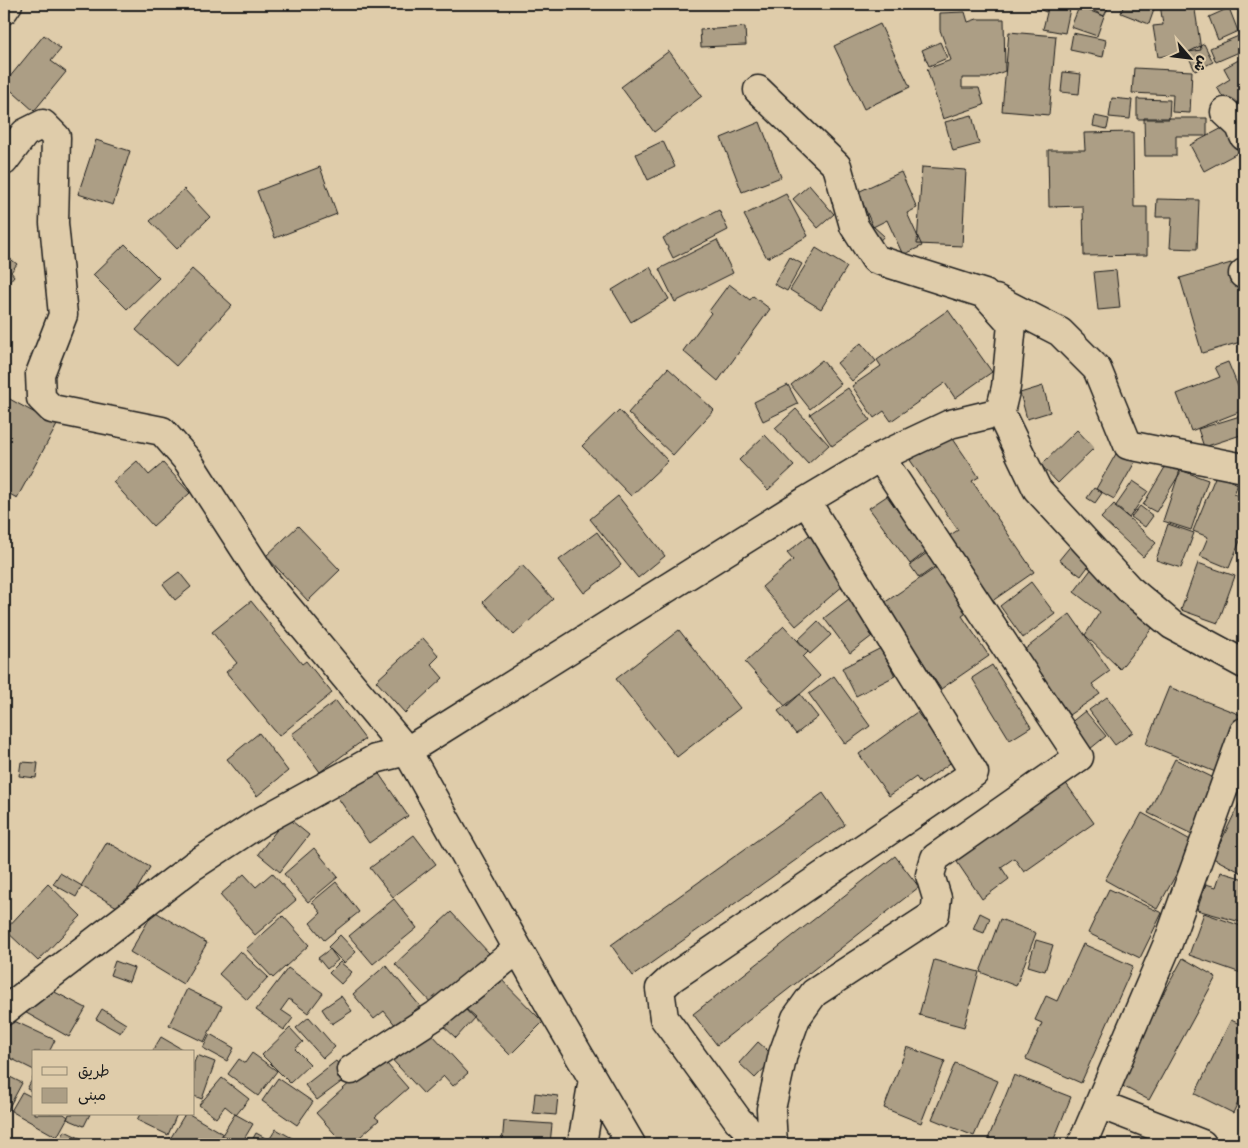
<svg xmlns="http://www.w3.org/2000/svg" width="1248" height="1148" font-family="'Shantell Sans','Playpen Sans Arabic',sans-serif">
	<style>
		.building { fill: #ac9e85; stroke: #1c1c1c }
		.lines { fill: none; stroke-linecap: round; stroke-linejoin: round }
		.minor-casing { stroke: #1c1c1c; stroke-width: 31 }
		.minor { stroke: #dfccaa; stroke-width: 28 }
	</style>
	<rect width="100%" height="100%" fill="#dfccaa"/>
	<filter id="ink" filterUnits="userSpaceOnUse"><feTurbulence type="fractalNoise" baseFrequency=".02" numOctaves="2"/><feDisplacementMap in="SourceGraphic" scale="10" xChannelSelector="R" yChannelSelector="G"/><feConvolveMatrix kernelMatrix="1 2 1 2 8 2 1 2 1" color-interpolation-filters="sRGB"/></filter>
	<g filter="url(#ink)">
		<path class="building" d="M1027,4H1049L1046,12Z
			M1049,4H1071L1065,33L1043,29Z
			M1080,4H1110L1104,16Z
			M1124,4H1156L1149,24L1121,13Z
			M1160,4H1198L1199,9L1195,10L1201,50L1158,57L1153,26L1163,25Z
			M1079,7L1104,16L1097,36L1071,27Z
			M1229,8L1238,31L1218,40L1209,17Z
			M965,12L968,22L977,19H1004L1005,71L987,78H962V88H979L984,105L943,119L927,69L951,60L940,30V13Z
			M880,24L910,87L864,109L834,46Z
			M745,27L746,45L701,47L700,30Z
			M1009,32L1056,36L1049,115L1002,111Z
			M1073,33L1106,40L1103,57L1070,50Z
			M44,35L61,49L51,61L66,72L34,111L4,84Z
			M1241,35L1244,50L1216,62L1210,48Z
			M940,42L947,58L929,66L922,50Z
			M1204,44L1213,62L1195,71L1187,53Z
			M669,51L702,96L654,132L621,87Z
			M1244,57V105L1231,112L1217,87L1230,79L1224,68Z
			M1134,68L1192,71L1190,113L1172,112L1173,95L1132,93Z
			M1063,72L1081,74L1079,94L1061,92Z
			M1112,98L1132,100L1130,119L1109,117Z
			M1137,99L1170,100L1169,119H1137Z
			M972,115L979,144L953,151L945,122Z
			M1095,116L1109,119L1107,129L1093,126Z
			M1144,118H1207V136H1176V156H1145Z
			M760,122L781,177L742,192L721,138Z
			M1230,124L1243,150L1204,171L1190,145Z
			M1133,132L1134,207H1147V255L1084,256L1083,206L1049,207L1048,150H1085L1084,133Z
			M96,140L130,151L113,205L78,194Z
			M663,141L675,167L648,180L636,154Z
			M320,167L337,214L275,238L257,191Z
			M922,167L966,170L962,246L917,244Z
			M901,172L917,208L907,213L922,246L903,255L887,220L873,227L858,192Z
			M809,185L834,214L818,228L793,199Z
			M184,189L210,217L177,249L150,221Z
			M786,194L808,236L767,258L744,215Z
			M1157,199L1199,200L1197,249L1170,248L1172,217H1156Z
			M719,210L728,230L673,258L663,238Z
			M873,226L884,236L875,246L865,236Z
			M717,240L733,273L675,302L659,269Z
			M125,244L159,278L127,309L93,275Z
			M816,248L847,267L821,309L790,290Z
			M4,254L17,264L11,272L14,276L4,288Z
			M790,257L802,264L787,291L774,284Z
			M1231,263L1244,307V341L1202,353L1180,278Z
			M650,267L669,299L631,322L612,290Z
			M192,269L232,305L176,366L136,330Z
			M1116,270L1120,308L1098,310L1094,272Z
			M729,284L750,300L753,296L770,309L718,381L683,351L711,313L709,311Z
			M948,310L992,372L955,398L945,383L891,421L884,411L874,418L852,386L881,366L877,360Z
			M861,343L876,361L852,381L837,363Z
			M822,360L841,384L810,409L791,385Z
			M1228,362L1244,401V410L1191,431L1177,394L1220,377L1215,367Z
			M668,368L714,410L673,455L628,413Z
			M788,385L798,404L763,421L754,402Z
			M1043,386L1050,412L1027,419L1020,393Z
			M848,388L870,420L832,446L810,414Z
			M6,397L57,425L17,498L4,491V401Z
			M796,409L829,445L808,464L775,428Z
			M619,410L668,461L631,496L582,446Z
			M1240,416L1244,434L1204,447L1198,429Z
			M1077,430L1094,448L1058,483L1041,465Z
			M949,433L979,477L972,481L1034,572L985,606L941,541L958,530L910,460Z
			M765,435L794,466L768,490L739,460Z
			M1117,452L1135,462L1114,499L1096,489Z
			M137,461L149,475L163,463L190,493L153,526L113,482Z
			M1168,462L1182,470L1156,512L1143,505Z
			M1180,470L1208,480L1191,530L1163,521Z
			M1216,475L1238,484L1234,494L1244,498V531L1229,568L1200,556L1208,537L1193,531Z
			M1133,481L1148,491L1129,518L1115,507Z
			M1094,488L1102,493L1095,503L1087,498Z
			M618,496L665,556L638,578L590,519Z
			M887,496L927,551L910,564L869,508Z
			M1114,504L1156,543L1143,557L1101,518Z
			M1140,506L1153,516L1145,527L1131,517Z
			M1168,524L1194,533L1181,568L1156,560Z
			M298,526L340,570L308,601L266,556Z
			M597,532L621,565L584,593L559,560Z
			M813,532L851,579L796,626L762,587L793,560L787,553Z
			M1073,543L1108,570L1101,579L1157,622L1120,669L1085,635L1100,612L1074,592L1093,567L1090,564L1081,576L1059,560Z
			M934,548L943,561L919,578L910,565Z
			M1198,563L1235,576L1218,623L1181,610Z
			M522,565L553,599L514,635L483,602Z
			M937,567L968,612L962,616L989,656L941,689L914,649L909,652L878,607Z
			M179,572L191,587L175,600L163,584Z
			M1031,582L1055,614L1023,638L1000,606Z
			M850,598L876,633L850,653L824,618Z
			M251,601L302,664L306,661L332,693L279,736L226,672L237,663L212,632Z
			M1070,614L1110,671L1092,684L1100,694L1069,715L1024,650Z
			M818,621L831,635L810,654L798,640Z
			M784,626L808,652L803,657L820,676L786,707L745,662Z
			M679,630L740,708L677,757L616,679Z
			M423,638L439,656L431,664L443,678L405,713L376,681Z
			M881,648L895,676L856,696L842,668Z
			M992,665L1031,727L1010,740L972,678Z
			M834,676L870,726L845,744L809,694Z
			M1169,687L1241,715L1218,773L1146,744Z
			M800,694L818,717L796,734L778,711Z
			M1107,697L1133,732L1115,745L1089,710Z
			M336,701L365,739L320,772L292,734Z
			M1085,711L1106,736L1090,749L1069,724Z
			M917,712L953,761L921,784L916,777L889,796L859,754Z
			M259,733L288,771L257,796L227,759Z
			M1175,759L1218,780L1192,834L1148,813Z
			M21,762L38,763L36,778L19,776Z
			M373,765L408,816L369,843L334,792Z
			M1065,782L1094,823L1024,872L1014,858L1001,867L1009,879L982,899L955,859Z
			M823,793L845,825L633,976L611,945Z
			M1240,802L1244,804V874L1213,858Z
			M1142,813L1194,842L1157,909L1105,880Z
			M287,817L309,835L280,872L258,854Z
			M414,835L436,864L393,897L370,868Z
			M107,842L150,867L124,911L81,886Z
			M314,848L338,877L308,902L284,874Z
			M895,856L919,887L717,1045L693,1014Z
			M1221,872L1244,879V923L1197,910L1206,884L1216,887Z
			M60,873L82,886L76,897L53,884Z
			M272,873L296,900L255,935L220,895L244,874L256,887Z
			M336,882L359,912L324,940L310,923L321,913L312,902Z
			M48,884L81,916L38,961L5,930Z
			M1109,889L1162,913L1140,958L1088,933Z
			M394,899L417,928L373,964L349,936Z
			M154,911L207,943L183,984L130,952Z
			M451,912L489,953L433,1005L395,964Z
			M980,913L990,918L984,933L973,929Z
			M1204,913L1244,927L1242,957L1244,958V974L1189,955Z
			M283,916L309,945L273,978L246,949Z
			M1000,919L1036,933L1016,986L980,972Z
			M340,935L356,952L344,963L328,947Z
			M1036,940L1053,945L1045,971L1028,966Z
			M1083,944L1133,966L1081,1083L1026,1059L1042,1023L1035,1020L1046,996L1057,1001Z
			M330,949L338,960L327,969L318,958Z
			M240,951L268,977L247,1000L219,974Z
			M1183,958L1216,977L1149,1100L1115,1082Z
			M934,960L979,972L964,1027L919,1015Z
			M115,961L134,968L129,982L110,975Z
			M340,962L352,972L341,984L329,973Z
			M386,965L420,1006L396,1026L384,1011L374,1019L353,994Z
			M288,968L323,993L308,1013L289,999L281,1010L293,1018L284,1030L256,1010Z
			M492,970L543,1022L510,1055L459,1003Z
			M43,986L86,1008L69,1037L21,1010Z
			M187,989L222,1006L204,1042L169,1025Z
			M341,996L352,1011L332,1024L322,1009Z
			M459,1003L475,1017L456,1038L440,1023Z
			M102,1009L126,1024L120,1033L96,1019Z
			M309,1017L335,1047L323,1058L296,1028Z
			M12,1020L55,1040L49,1052H34V1070L4,1055V1037Z
			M419,1020L468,1073L453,1086L444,1076L424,1094L385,1052Z
			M1231,1020L1244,1026V1090L1233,1113L1195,1094Z
			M290,1028L303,1042L295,1049L310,1064L290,1083L262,1055Z
			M210,1034L234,1048L227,1061L203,1048Z
			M161,1037L185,1051V1052H152Z
			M758,1042L775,1057L755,1078L739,1063Z
			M907,1047L945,1061L921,1123L884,1108Z
			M252,1053L277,1071L258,1096L228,1074L239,1059L245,1063Z
			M197,1055L215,1062L202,1099L194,1096V1063Z
			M380,1056L408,1088L375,1117L379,1120L352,1144H344L316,1113Z
			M336,1061L348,1077L317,1100L305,1085Z
			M955,1063L998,1081L974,1136L932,1119Z
			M4,1074L22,1083L7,1111L4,1109Z
			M1014,1075L1071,1097L1052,1144H986Z
			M34,1076V1092L27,1089Z
			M222,1078L249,1099L236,1115L225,1106L216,1118L199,1105Z
			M278,1078L313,1102L297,1125L262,1101Z
			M22,1092L34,1098V1114H64L68,1117L57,1137L11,1111Z
			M535,1093L558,1096L556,1115L533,1113Z
			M69,1114H90L84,1126L67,1119Z
			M140,1114H177L168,1135L137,1120Z
			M185,1114H189L223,1134L217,1144H178L170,1139Z
			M235,1114L253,1124L241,1144L222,1135Z
			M504,1121L552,1124L550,1144H502Z
			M276,1129L299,1142L297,1144H250L256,1133L269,1140Z
			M65,1131L92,1144H58Z"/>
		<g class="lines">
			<defs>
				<path id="minor" d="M4,10L8,4
					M758,90L837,166L854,226L875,259L985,294L1012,324L1006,387L1000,412
					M1225,112L1240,126L1244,136
					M4,161L25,133L43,124L56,137L54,223L63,315L40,374L41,398L52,409L162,431L188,461L266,582L407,751L375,759L260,822L193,866L4,1011
					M1243,274L1244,273
					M996,299L1060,332L1097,369L1128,445L1244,468
					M351,1070L436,1015L518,949
					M1099,1104L1202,1144
					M582,1144L593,1079
					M631,1144L549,1004L407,751L806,501L880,457L950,424L1000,412L1037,489L1129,589L1172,625L1244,664
					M763,1144L738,1120L664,1018L660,989L672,978L974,773L806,501
					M773,1144L771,1109L783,1054L796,1018L814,993L935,914L937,898L930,875L935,858L1079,757L880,457
					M1082,1144L1168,943L1244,732"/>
			</defs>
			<use href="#minor" class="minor-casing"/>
			<use href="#minor" class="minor"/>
		</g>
	</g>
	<rect width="1248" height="1148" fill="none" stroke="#dfccaa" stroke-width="20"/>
	<rect x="10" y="10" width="1228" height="1128" fill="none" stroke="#1c1c1c" stroke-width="2" filter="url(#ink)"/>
	<rect x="32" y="1050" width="162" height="65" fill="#dfccaa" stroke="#918671"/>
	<rect x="42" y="1067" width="25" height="8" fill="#dfccaa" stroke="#918671"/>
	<text x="78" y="1076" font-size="15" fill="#1c1c1c">طريق</text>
	<rect x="42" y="1088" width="25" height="15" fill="#ac9e85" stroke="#918671"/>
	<text x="78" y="1100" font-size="15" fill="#1c1c1c">مبنى</text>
	<g transform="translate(1190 58) rotate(118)" stroke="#dfccaa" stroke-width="4" paint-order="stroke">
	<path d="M0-4L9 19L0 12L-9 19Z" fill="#1c1c1c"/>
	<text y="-8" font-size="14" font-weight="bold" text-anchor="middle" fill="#1c1c1c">ش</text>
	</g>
</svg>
